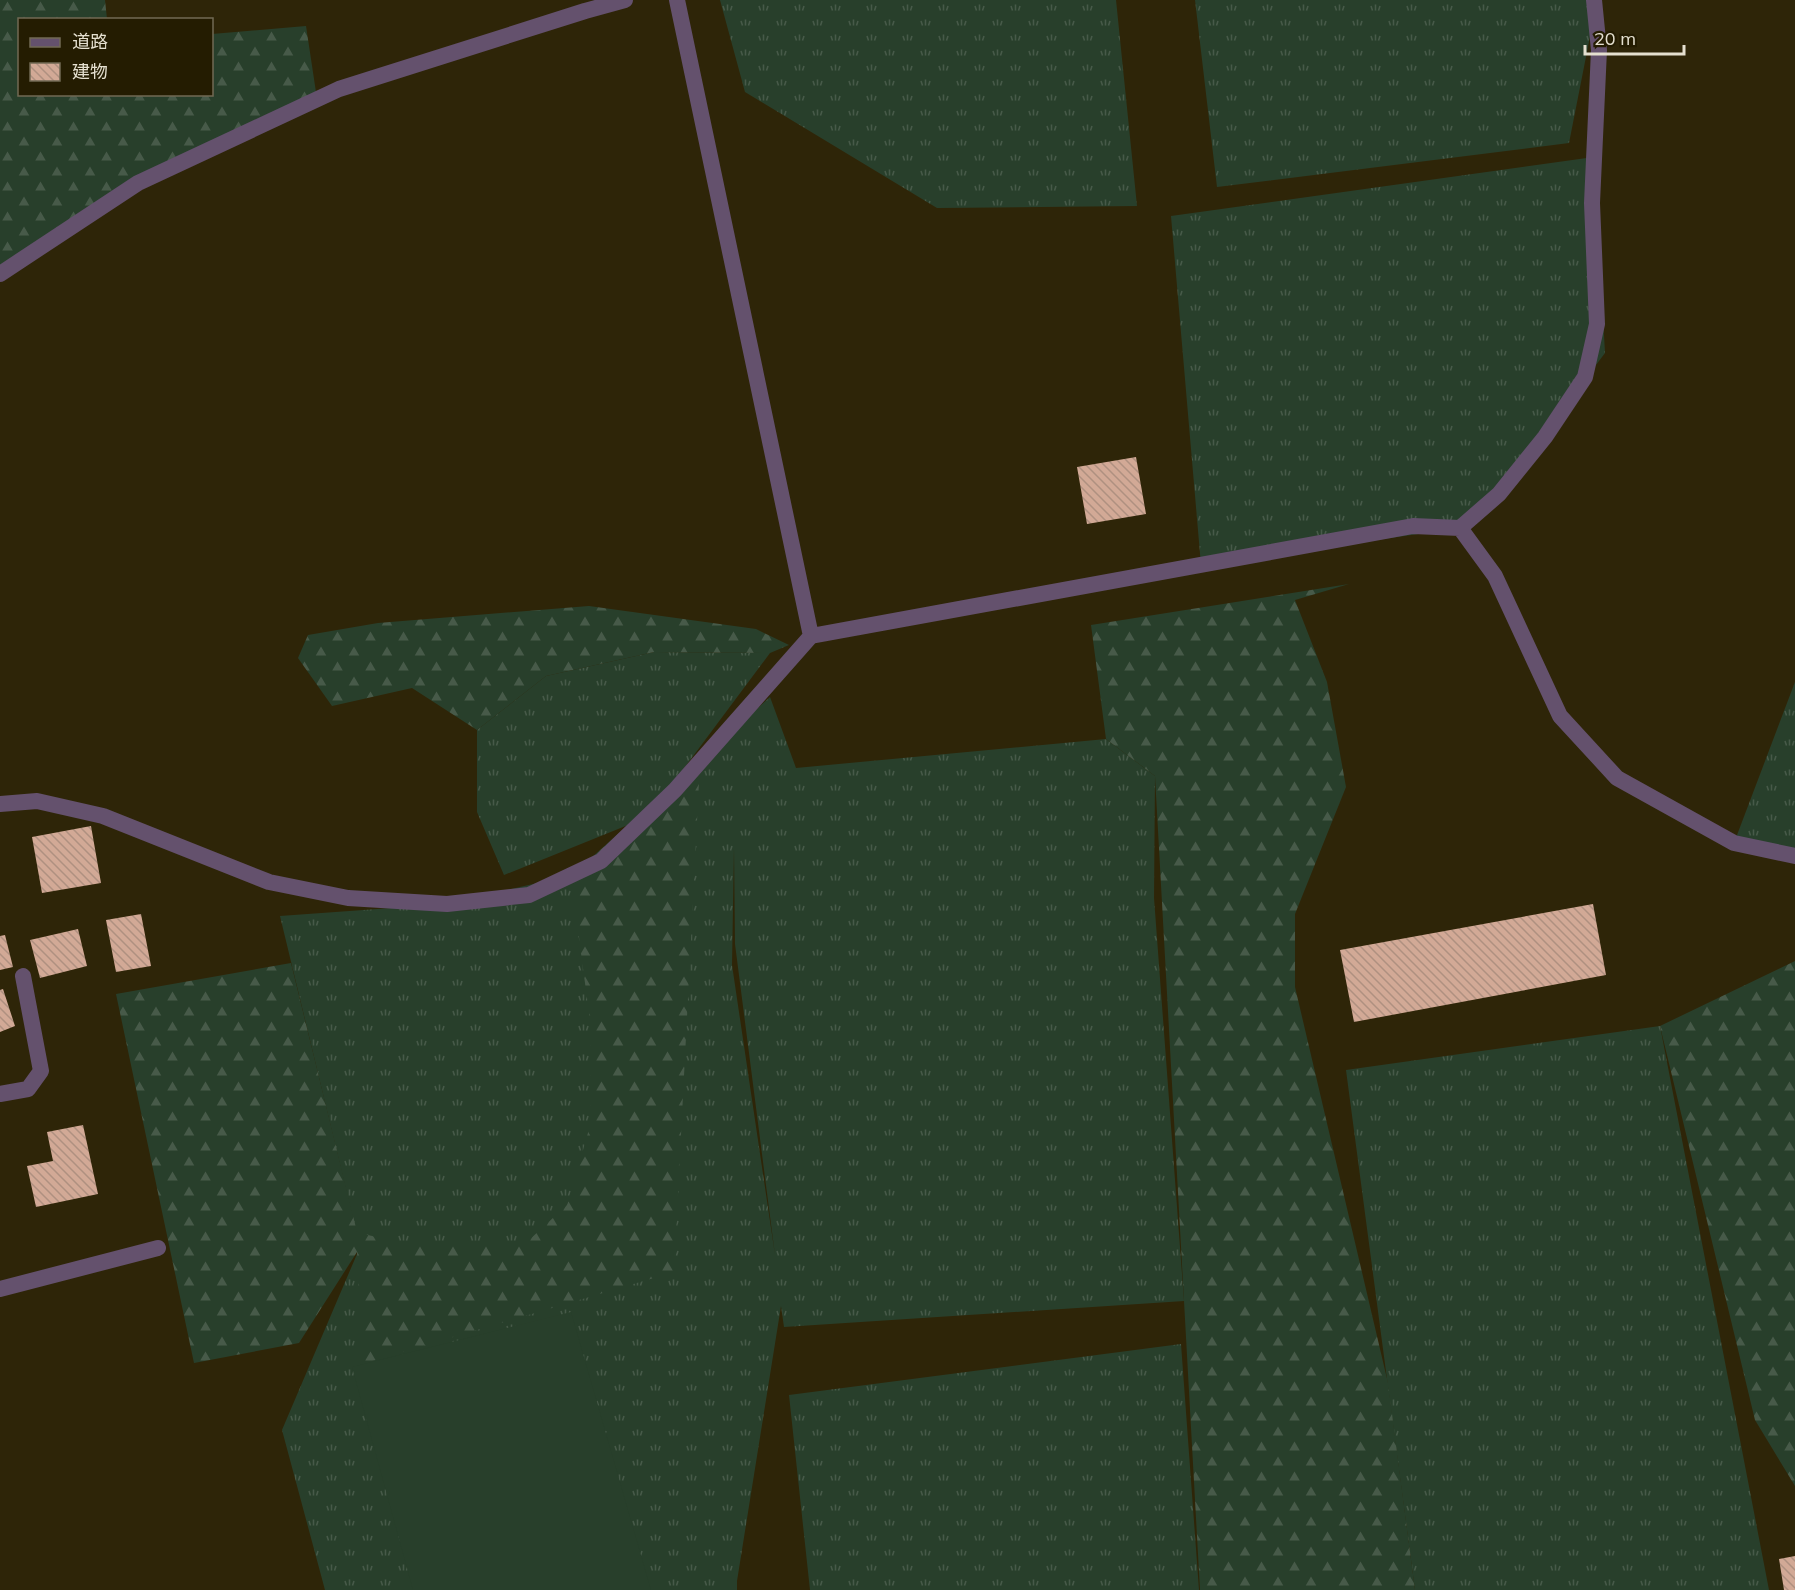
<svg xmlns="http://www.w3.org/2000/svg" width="1795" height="1590" font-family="Mulish,'Noto Sans JP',sans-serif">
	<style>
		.grass { fill: url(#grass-tufts); fill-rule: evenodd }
		.forest { fill: url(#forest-firs) }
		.pitch { fill: #283f2b }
		.building { fill: url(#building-back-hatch) }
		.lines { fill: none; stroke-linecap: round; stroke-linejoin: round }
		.minor { stroke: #64516d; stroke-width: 16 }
	</style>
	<defs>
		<pattern id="grass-tufts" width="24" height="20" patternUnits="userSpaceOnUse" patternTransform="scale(1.5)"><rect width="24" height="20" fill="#283f2b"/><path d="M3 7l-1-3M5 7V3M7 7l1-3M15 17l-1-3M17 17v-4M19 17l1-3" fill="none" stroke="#475a49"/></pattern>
		<pattern id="forest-firs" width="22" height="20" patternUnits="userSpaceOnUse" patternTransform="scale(1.5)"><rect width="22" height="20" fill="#283f2b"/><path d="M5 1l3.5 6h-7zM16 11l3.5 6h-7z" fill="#475a49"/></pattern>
		<pattern id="building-back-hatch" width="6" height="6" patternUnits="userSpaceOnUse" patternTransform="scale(1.5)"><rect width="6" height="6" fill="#d2a996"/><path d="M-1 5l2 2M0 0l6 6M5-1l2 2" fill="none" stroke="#af9080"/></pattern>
	</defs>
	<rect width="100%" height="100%" fill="#2e2508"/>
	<path class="grass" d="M720,0H1116L1137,206L937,208L745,92Z
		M1195,0H1594L1595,11L1569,143L1217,187Z
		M1594,157L1605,353L1499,494L1460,528L1201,565L1171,216Z
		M654,652L770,653L670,787L770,697L796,768L1106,739L1155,776L1154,898L1184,1301L784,1327L781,1306L737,1581V1590H325L282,1430L360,1247L280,916L447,904L572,875L628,825L504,875L477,812V730L546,676ZM734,847L735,944L775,1255L732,965Z
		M1795,682V851L1734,843Z
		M1660,1026L1769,1590H1415L1346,1070Z
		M1181,1344L1199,1590H810L789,1395Z"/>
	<path class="forest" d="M0,0H105L107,19L20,20V94H212V34L306,26L317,99L38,240L0,268Z
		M1349,584L1295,600L1327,682L1346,787L1295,914V987L1388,1383L1415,1590H1200L1155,776L1106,739L1091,625Z
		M589,606L756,629L789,645L770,653L654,652L546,676L477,730L412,688L332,706L298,658L308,635L378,623Z
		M700,762L674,1272L362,1364L357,1252L299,1343L194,1363L116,994L291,963L357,1232L409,1246L528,1241L567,1205L590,1126V1020L580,946L572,875Z
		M1795,961V1486L1755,1420L1660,1026Z"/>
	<path class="pitch" d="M571,1312L651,1590H413L352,1367Z"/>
	<path class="building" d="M1136,457L1146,514L1087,524L1077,467Z
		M91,826L101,883L42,893L32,837Z
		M1593,904L1606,975L1354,1022L1340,950Z
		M141,914L151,966L116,972L106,920Z
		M78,929L87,966L40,978L30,940Z
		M5,935L13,967L0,970V936Z
		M3,989L15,1026L0,1032V990Z
		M83,1125L98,1194L36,1207L27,1166L53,1161L47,1132Z
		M1795,1556V1590H1784L1779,1559Z"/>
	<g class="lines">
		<path class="minor" d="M677,0L811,636
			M0,274L138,183L339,89L585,11L625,0
			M1460,528L1499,494L1545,437L1585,377L1597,324L1592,203L1599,50L1594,0
			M0,804L37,801L103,816L269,882L348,898L447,904L529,895L601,861L675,790L811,636L1413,526L1460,528L1495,576L1560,716L1617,778L1734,843L1795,856
			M0,1094L28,1089L41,1071L23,976
			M0,1289L158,1248"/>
	</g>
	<rect x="18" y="18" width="195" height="78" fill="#241c01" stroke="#716a54" stroke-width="1.5"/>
	<rect x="30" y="38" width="30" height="9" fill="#64516d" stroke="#716a54" stroke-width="1.5"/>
	<text x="72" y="48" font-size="18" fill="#e5e0d0">道路</text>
	<rect x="30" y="63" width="30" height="18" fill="url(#building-back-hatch)" stroke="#716a54" stroke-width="1.5"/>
	<text x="72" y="78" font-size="18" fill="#e5e0d0">建物</text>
	<path d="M1585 45v9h99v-9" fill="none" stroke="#e5e0d0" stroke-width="3"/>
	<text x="1594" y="45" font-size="18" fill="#e5e0d0" stroke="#241c01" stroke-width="4.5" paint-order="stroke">20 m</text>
</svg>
